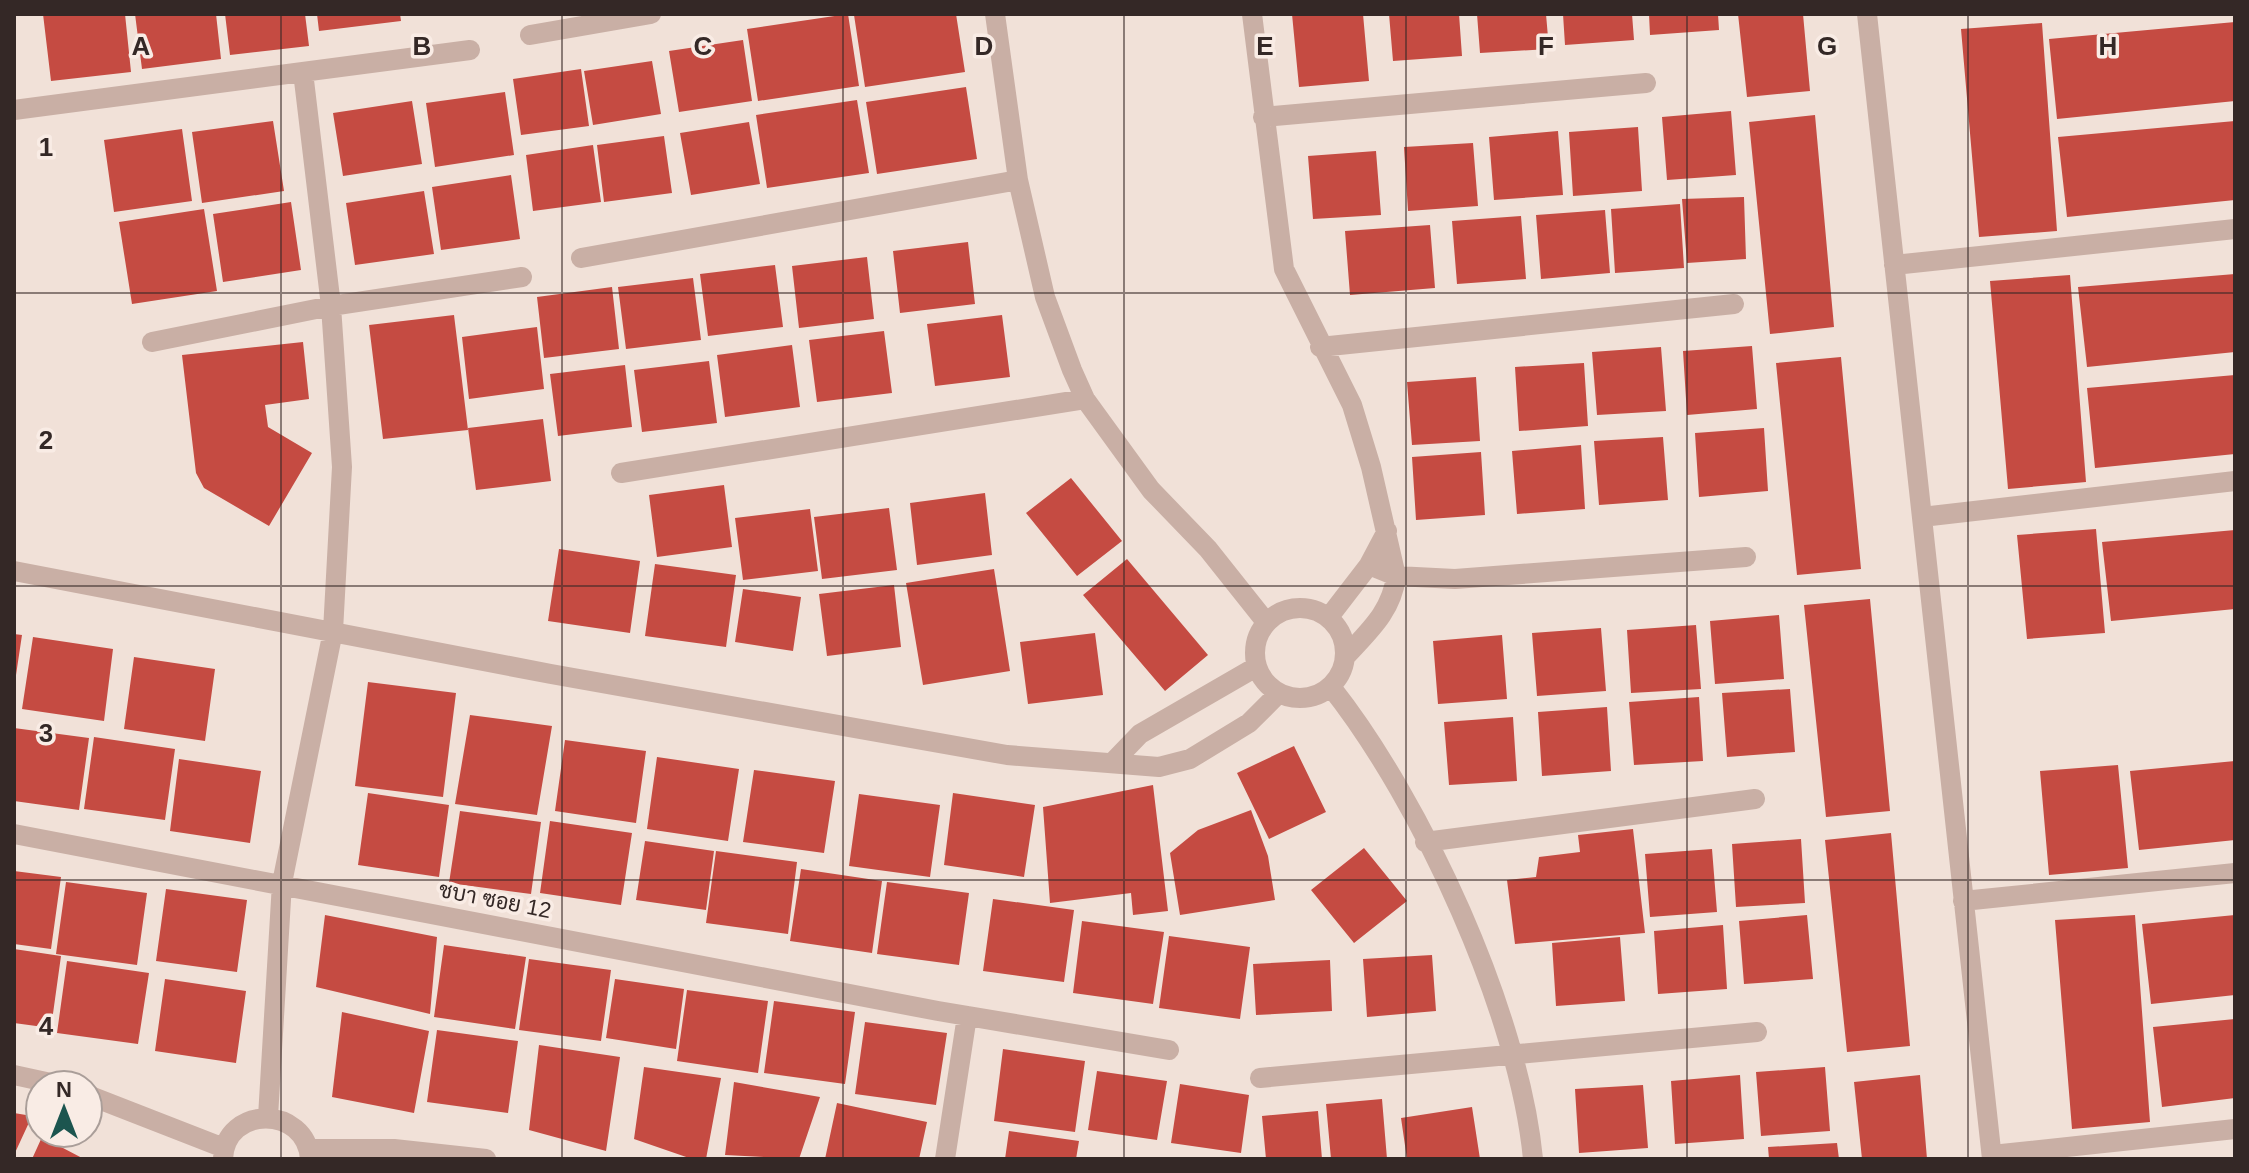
<svg xmlns="http://www.w3.org/2000/svg" width="2249" height="1173" font-family="Helvetica,Sarabun,sans-serif">
	<style>
		.building { fill: #c54b42 }
		.lines { fill: none; stroke-linecap: round; stroke-linejoin: round }
		.minor { stroke: #c9afa5; stroke-width: 20 }
		.grid { fill: none; stroke: #342826; stroke-width: 2; stroke-opacity: 0.55 }
		.labels { text-anchor: middle; dominant-baseline: central; stroke-width: 7; stroke-linejoin: round; paint-order: stroke }
		.street-label { font-size: 22px; fill: #342826; stroke: #f9ece5 }
		.grid-label { font-size: 26px; text-anchor: middle; font-weight: bold; fill: #342826; stroke: #f9ece5; stroke-width: 7; stroke-linejoin: round; paint-order: stroke }
	</style>
	<rect width="100%" height="100%" fill="#f1e1d8"/>
	<path class="building" d="M43,14H125L131,72L51,81Z
		M135,14H216L221,59L142,69Z
		M225,14H305L309,46L230,55Z
		M317,14H400L401,21L319,31Z
		M848,14L859,86L758,101L747,29Z
		M956,14L965,72L865,87L854,15Z
		M1292,14H1363L1369,81L1299,87Z
		M1389,14H1459L1462,56L1393,61Z
		M1477,14H1546L1549,49L1480,53Z
		M1563,14H1632L1634,40L1565,45Z
		M1649,14H1718L1719,30L1650,35Z
		M1738,14H1803L1810,91L1747,97Z
		M2235,22V101L2057,119L2049,39Z
		M2042,23L2057,231L1979,237L1961,29Z
		M743,40L752,101L679,112L669,51Z
		M652,61L661,114L593,125L584,71Z
		M581,69L589,126L521,135L513,79Z
		M966,87L977,159L877,174L866,102Z
		M505,92L514,155L435,167L426,103Z
		M857,100L869,173L767,188L756,115Z
		M412,101L422,164L343,176L333,113Z
		M1731,111L1736,175L1667,180L1662,117Z
		M1815,115L1834,327L1770,334L1749,122Z
		M273,121L284,191L202,203L192,132Z
		M2235,121V200L2067,217L2058,137Z
		M749,122L760,184L691,195L680,133Z
		M1638,127L1642,191L1573,196L1569,132Z
		M182,129L192,201L114,212L104,140Z
		M1558,131L1563,195L1494,200L1489,137Z
		M664,136L672,193L604,202L597,145Z
		M1473,143L1478,206L1408,211L1404,147Z
		M593,145L601,202L533,211L526,155Z
		M1376,151L1381,215L1313,219L1308,156Z
		M511,175L520,239L441,250L432,187Z
		M424,191L434,254L355,265L346,203Z
		M1744,197L1746,259L1687,263L1682,199Z
		M291,202L301,270L223,282L213,214Z
		M1680,204L1684,268L1615,273L1611,209Z
		M204,209L217,291L132,304L119,222Z
		M1605,210L1610,273L1541,279L1536,215Z
		M1521,216L1526,279L1457,284L1452,221Z
		M1430,225L1435,288L1350,295L1345,231Z
		M968,242L975,304L900,313L893,251Z
		M867,257L874,319L799,328L792,266Z
		M775,265L783,327L708,336L700,274Z
		M2235,274V352L2087,367L2078,287Z
		M2070,275L2086,482L2008,489L1990,281Z
		M693,278L701,340L626,349L618,287Z
		M612,287L619,349L544,358L537,297Z
		M454,315L468,430L383,439L369,325Z
		M1002,315L1010,377L935,386L927,324Z
		M537,327L544,389L469,399L462,337Z
		M884,331L892,393L817,402L809,340Z
		M303,342L309,399L265,405L268,427L312,453L269,526L204,488L196,473L182,355Z
		M792,345L800,407L725,417L717,355Z
		M1752,346L1757,409L1687,415L1683,351Z
		M1661,347L1666,411L1597,415L1592,352Z
		M1841,357L1861,569L1797,575L1776,363Z
		M709,361L717,423L642,432L634,370Z
		M1584,363L1588,426L1519,431L1515,367Z
		M625,365L632,427L558,436L550,374Z
		M2235,375V454L2095,468L2087,388Z
		M1476,377L1480,441L1412,445L1407,382Z
		M543,419L551,481L476,490L468,428Z
		M1764,428L1768,491L1699,497L1695,433Z
		M1663,437L1668,500L1599,505L1594,441Z
		M1581,445L1585,509L1517,514L1512,451Z
		M1481,452L1485,515L1416,520L1412,457Z
		M1071,478L1122,541L1077,576L1026,513Z
		M724,485L732,547L657,557L649,495Z
		M985,493L992,555L917,565L910,503Z
		M889,508L897,570L822,579L814,517Z
		M810,509L818,571L743,580L735,518Z
		M2096,529L2105,633L2027,639L2017,535Z
		M2235,530V609L2111,621L2102,542Z
		M559,549L640,561L630,633L548,621Z
		M1127,559L1208,655L1165,691L1083,595Z
		M655,564L736,575L726,647L645,636Z
		M994,569L1010,671L923,685L906,583Z
		M894,585L901,647L827,656L819,594Z
		M743,589L801,597L793,651L735,642Z
		M1870,599L1890,811L1826,817L1804,605Z
		M1779,615L1784,679L1715,684L1710,621Z
		M1696,625L1701,689L1631,693L1627,630Z
		M1601,628L1606,691L1537,696L1532,633Z
		M1095,633L1103,695L1028,704L1020,642Z
		M14,634L22,635L16,675H14Z
		M1502,635L1507,699L1438,704L1433,641Z
		M33,637L113,649L104,721L22,709Z
		M134,657L215,669L205,741L124,729Z
		M368,682L456,693L443,797L355,786Z
		M1790,689L1795,752L1727,757L1722,693Z
		M1699,697L1703,761L1634,765L1629,702Z
		M1607,707L1611,771L1542,776L1538,712Z
		M470,715L552,726L537,815L455,804Z
		M1513,717L1517,781L1449,785L1444,722Z
		M14,728L89,738L79,810L14,801Z
		M94,737L175,749L165,820L84,809Z
		M565,740L646,751L636,823L555,811Z
		M1294,746L1326,812L1269,839L1237,773Z
		M657,757L739,769L728,841L647,829Z
		M179,759L261,771L250,843L170,831Z
		M2235,761V840L2139,850L2130,771Z
		M2118,765L2128,868L2049,875L2040,771Z
		M754,770L835,781L824,853L743,842Z
		M1153,785L1168,911L1133,915L1131,893L1050,903L1043,807Z
		M368,793L449,805L439,877L358,865Z
		M953,793L1035,805L1024,877L944,865Z
		M859,794L940,805L930,877L849,866Z
		M1251,810L1268,856L1275,900L1180,915L1170,853L1198,830Z
		M460,811L541,822L531,894L449,883Z
		M550,821L632,833L621,905L540,893Z
		M1633,829L1645,933L1515,944L1507,880L1536,877L1539,857L1580,852L1578,835Z
		M1891,833L1910,1046L1847,1052L1825,840Z
		M1801,839L1805,903L1736,907L1732,844Z
		M645,841L714,851L706,910L636,900Z
		M1364,848L1407,901L1354,943L1311,890Z
		M1712,849L1717,912L1650,917L1645,854Z
		M716,851L797,862L788,934L706,923Z
		M801,869L882,881L872,953L790,941Z
		M14,871L61,877L51,949L14,944Z
		M66,882L147,893L137,965L56,954Z
		M887,882L969,893L959,965L877,954Z
		M166,889L247,900L237,972L156,961Z
		M993,899L1074,910L1064,982L983,971Z
		M325,915L437,937L430,1014L316,987Z
		M1807,915L1813,979L1744,984L1739,921Z
		M2135,915L2150,1122L2072,1129L2055,920Z
		M2235,915V995L2151,1004L2142,924Z
		M1082,921L1164,932L1153,1004L1073,993Z
		M1723,925L1727,989L1658,994L1654,931Z
		M1169,936L1250,947L1240,1019L1159,1008Z
		M1620,937L1625,1001L1556,1006L1552,943Z
		M444,945L526,957L515,1029L434,1017Z
		M14,949L61,956L51,1028L14,1023Z
		M1432,955L1436,1011L1367,1017L1363,959Z
		M529,959L611,970L601,1041L519,1030Z
		M1330,960L1332,1011L1256,1015L1253,964Z
		M67,961L149,973L138,1044L57,1033Z
		M165,979L246,991L236,1063L155,1051Z
		M615,979L684,989L676,1049L606,1038Z
		M687,990L768,1001L758,1073L677,1061Z
		M774,1001L855,1012L845,1084L764,1073Z
		M342,1012L429,1031L414,1113L332,1097Z
		M2235,1019V1098L2162,1107L2153,1027Z
		M865,1022L947,1033L936,1105L855,1094Z
		M437,1030L518,1041L508,1113L427,1102Z
		M539,1045L620,1057L606,1151L529,1130Z
		M1003,1049L1085,1061L1075,1132L994,1121Z
		M644,1067L721,1078L706,1159H692L634,1139Z
		M1825,1067L1830,1131L1761,1136L1756,1072Z
		M1097,1071L1167,1081L1157,1140L1088,1130Z
		M1740,1075L1744,1139L1675,1144L1671,1081Z
		M1920,1075L1927,1159H1862L1854,1082Z
		M734,1082L820,1097L799,1159L725,1155Z
		M1180,1084L1249,1095L1241,1153L1171,1143Z
		M1643,1085L1648,1148L1579,1153L1575,1089Z
		M1382,1099L1387,1159H1331L1326,1104Z
		M837,1103L927,1122L919,1159H825Z
		M1472,1107L1480,1159H1407L1401,1118Z
		M1318,1111L1322,1159H1266L1262,1116Z
		M14,1113L32,1116L14,1155Z
		M1009,1131L1079,1141L1076,1159H1005Z
		M42,1137L84,1159H32Z
		M1837,1143L1839,1159H1769L1768,1147Z"/>
	<g class="lines">
		<path class="minor" d="M995,14L1018,180L1045,297L1072,370L1085,399L1151,490L1208,549L1266,622
			M1252,14L1284,269L1352,405L1371,467L1396,576C1392,611 1369,631 1346,656
			M1867,14L1992,1159
			M530,35L651,14
			M14,110L470,50
			M1263,117L1646,83
			M581,258L1018,180
			M1894,265L2235,229
			M152,342L331,306L522,277
			M1320,347L1734,304
			M621,473L1085,399
			M1922,517L2235,481
			M1369,565L1396,576L1455,579L1746,557
			M14,571L551,674L1007,755L1159,767L1190,759L1249,723L1279,693
			M1255 653a45 45 0 1 1 90 0a45 45 0 1 1-90 0Z
			M1329,617L1369,565L1387,531
			M1331,687C1422,802 1519,1013 1533,1159
			M1114,761L1140,734L1256,667
			M14,834L938,1011L1169,1050
			M1425,842L1755,799
			M1963,901L2235,873
			M14,1075L60,1085
			M1260,1078L1757,1032
			M88,1095L224,1148
			M268,1117L282,883L333,631L342,467L331,306L303,72
			M309,1149H394L486,1159
			M1992,1155L2235,1129
			M223,1159C225,1105 306,1105 310,1159
			M945,1159L967,1016"/>
	</g>
	<path class="grid" d="M281,14V1159M562,14V1159M843,14V1159M1124,14V1159M1406,14V1159M1687,14V1159M1968,14V1159M14,293H2235M14,586H2235M14,880H2235"/>
	<g class="labels">
		<g class="street-label">
			<text transform="translate(495 900) rotate(11)">ชบา ซอย 12</text>
		</g>
	</g>
	<g class="grid-label">
		<text x="141" y="55">A</text>
		<text x="422" y="55">B</text>
		<text x="703" y="55">C</text>
		<text x="984" y="55">D</text>
		<text x="1265" y="55">E</text>
		<text x="1546" y="55">F</text>
		<text x="1827" y="55">G</text>
		<text x="2108" y="55">H</text>
		<text x="46" y="156">1</text>
		<text x="46" y="449">2</text>
		<text x="46" y="742">3</text>
		<text x="46" y="1035">4</text>
	</g>
	<rect width="2249" height="1173" fill="none" stroke="#342826" stroke-width="32"/>
	<g transform="translate(64 1109)"><circle r="38" fill="#f9ece5" stroke="#aa9e99" stroke-width="2"/>
	<path d="M0-6L14 30L0 20L-14 30Z" fill="#1c554f"/>
	<text y="-12" font-size="22" font-weight="bold" text-anchor="middle" fill="#342826">N</text>
	</g>
</svg>
